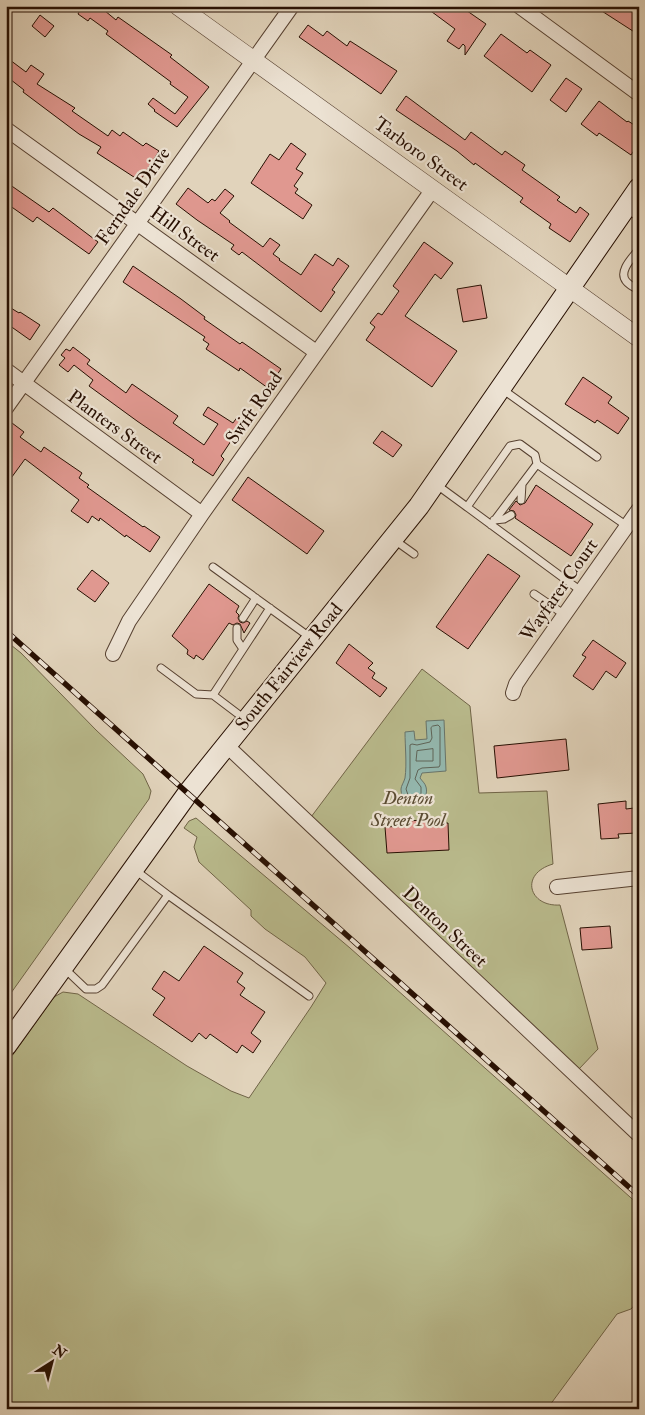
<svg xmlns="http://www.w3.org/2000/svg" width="645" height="1415" font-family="'IM FELL Double Pica',serif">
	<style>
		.green { fill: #b9ba8c; stroke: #706447 }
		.water { fill: #94b8af; stroke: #68746a }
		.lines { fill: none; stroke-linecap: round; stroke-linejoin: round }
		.shore { stroke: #5e6458; stroke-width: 1 }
		.building { fill: #e09890; stroke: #270f02 }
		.service-casing { stroke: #564030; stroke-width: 9 }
		.minor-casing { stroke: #564030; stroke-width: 16 }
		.tertiary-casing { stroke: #564030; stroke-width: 19 }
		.secondary-casing { stroke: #270f02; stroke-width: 22 }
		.service { stroke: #ece2d3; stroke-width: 7 }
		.minor { stroke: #ece2d3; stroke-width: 14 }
		.tertiary { stroke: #ece2d3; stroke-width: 18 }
		.secondary { stroke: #ece2d3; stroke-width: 20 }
		.rail-casing { stroke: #270f02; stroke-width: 5.5 }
		.rail { stroke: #ece2d3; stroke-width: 4; stroke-dasharray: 11; stroke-linecap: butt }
		.labels { text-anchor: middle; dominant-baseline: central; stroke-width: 4.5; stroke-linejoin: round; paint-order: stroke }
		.street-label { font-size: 19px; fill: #270f02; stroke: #ece2d3 }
		.park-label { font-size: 19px; font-style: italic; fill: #5a4b32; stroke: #ece2d3 }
	</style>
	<rect width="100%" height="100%" fill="#e1d3bb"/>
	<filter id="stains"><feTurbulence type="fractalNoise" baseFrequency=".004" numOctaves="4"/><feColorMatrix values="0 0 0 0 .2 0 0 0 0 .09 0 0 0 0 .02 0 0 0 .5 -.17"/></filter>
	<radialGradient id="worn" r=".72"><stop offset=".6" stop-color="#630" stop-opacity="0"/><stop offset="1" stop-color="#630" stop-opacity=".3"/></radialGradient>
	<path class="green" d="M6,641L21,653L96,730L143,774L151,791L149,799L6,1000Z
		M422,669L470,706L479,793L547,791L553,864C519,874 529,907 560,905L598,1049L579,1069L311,817Z
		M196,818L350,948L639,1205V1300L631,1309L617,1314L547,1409H6V1064L54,997L63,992L78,994L187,1066L231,1091L249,1098L311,1007L326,983L305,957L265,929L251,916V910L199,862L194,847L197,837L184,828L189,821Z"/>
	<path class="water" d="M444,720L446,771L422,773L420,778C422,781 425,783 426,787C429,798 418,809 408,803C403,800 401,794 401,789C401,786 404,782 405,778C407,764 405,746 405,732L414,731L415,740L427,739L426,721Z"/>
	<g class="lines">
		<path class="shore" d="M433,726L438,725L440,727V765L439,767L422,768L418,770L415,779L421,787V794L417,798L412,799L408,795L406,789L410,778V745L412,744L417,745L430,742L432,738L431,728Z
			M433,749V761H416L417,751Z"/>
	</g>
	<path class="building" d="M82,6H99L116,20L118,17L172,55L170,57L209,87L177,127L154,111L155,110L148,104L153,98L175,114L188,97L170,84L171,82L106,34L108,31L90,18L88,21L78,14Z
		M424,6H460L486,24L465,55V46L463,44L459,49L447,41L455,29Z
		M594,6H629L639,12V35Z
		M40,15L54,26L45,37L32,26Z
		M308,25L323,36L327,31L347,46L350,41L397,71L381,94L299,37Z
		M501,34L527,53L530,50L551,65L532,92L484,56Z
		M6,57L26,72L31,65L44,74L37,84L75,108L72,111L108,136L112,130L120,136L123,132L143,146L146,143L159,151L140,181L97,153L101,147L79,134L23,92L24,90L6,76Z
		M566,78L582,89L566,112L550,100Z
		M406,96L465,140L471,132L502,155L505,151L525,165L522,170L560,197L557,200L576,213L580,207L589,214L570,242L549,228L551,224L520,202L523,198L475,163L474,165L457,151L396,110Z
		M599,101L627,122L628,121L639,128V143L631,155L599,133L597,136L581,124Z
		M291,143L306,154L296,169L303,173L294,186L298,189L295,193L312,205L303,219L251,183L270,154L279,160Z
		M6,182L49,212L53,208L98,242L89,254L37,217L33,222L6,203Z
		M188,188L208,203L212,199L215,201L225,189L234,196L220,213L230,221L229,222L263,247L270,238L280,245L273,254L280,259L279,260L301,275L315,254L333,266L338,258L349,266L332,290L335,292L321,312L242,252L239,255L231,249L234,245L197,220L176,204Z
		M424,242L453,263L441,279L435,274L405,316L457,351L432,387L366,340L375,327L370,323L378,313L382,315L399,291L393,286Z
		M133,266L181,299L205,317L204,319L240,344L242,342L281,369L268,388L240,368L239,371L206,349L209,344L203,340L205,337L123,282Z
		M481,285L487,318L463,322L457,289Z
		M6,305L19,313L20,312L40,325L30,340L6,323Z
		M73,347L90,360L87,364L126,393L132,384L178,416L173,423L204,445L218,424L203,415L208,407L233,423L238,416L247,422L239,433L237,432L221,456L224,459L213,476L192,462L194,460L137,421L89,386L93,380L74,365L68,372L59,365L65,358L61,355L66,349L70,351Z
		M583,377L612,397L608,403L629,418L618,434L597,420L595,423L565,404Z
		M12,423L24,432L20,437L41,452L44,447L82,473L79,478L89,485L87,487L143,527L144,526L160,537L150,552L126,535L125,537L100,518L99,521L92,516L88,523L71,511L79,500L25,459L6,485V431Z
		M382,431L402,445L393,457L373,443Z
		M248,477L324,531L307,554L232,500Z
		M536,485L593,524L571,556L515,518L516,515L514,511L509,510L516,501L520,505L525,503Z
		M488,554L520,576L468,649L436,627Z
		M92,570L109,583L95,602L77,589Z
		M209,584L239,606L236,612L239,615L238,618L240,622L243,623L247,621L250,623L244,633L240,624L237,623L233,625L229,623L203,660L196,655L194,659L187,654L188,650L172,636Z
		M593,640L626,663L616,678L606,671L593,690L573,676L586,657L582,655Z
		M349,644L373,663L368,668L375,673L372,678L387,688L380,697L336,663Z
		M566,739L569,770L497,778L494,746Z
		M626,801V809L634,808L636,833L618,834L619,838L601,839L598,804Z
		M428,820L429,824L448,823L449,850L387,853L385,827L405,826L404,821Z
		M610,926L612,948L582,950L580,928Z
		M204,946L243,973L237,982L245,988L240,995L265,1012L251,1033L261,1041L253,1053L242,1045L237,1053L210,1034L206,1039L199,1033L192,1042L153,1015L165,998L152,989L164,971L179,981Z"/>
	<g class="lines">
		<defs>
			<path id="service" d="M627,209L639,217
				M639,249C633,257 618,271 626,281C628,284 635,288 639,290
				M502,389L597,457
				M437,485L467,507
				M521,500L522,484
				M494,520L504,519L511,515
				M491,525L537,464
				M393,539L414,554
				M213,567L311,638
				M581,591L467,507L510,446L520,444L535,455L537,464L627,526
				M534,594L565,615
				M243,618L256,598
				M237,628V640L243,649
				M161,668L196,694L213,695L246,720
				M213,695L270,608
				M168,895L309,996
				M65,969L86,989H96L102,985L168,895L135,870"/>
			<path id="minor" d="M519,6L639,94
				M6,129L316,352
				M6,370L202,514
				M6,408L292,6
				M113,654L129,621L202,514L433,189
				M513,693L516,684L522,675L639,509
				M226,745L639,1135
				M557,887L639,878"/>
			<path id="tertiary" d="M178,6L639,338"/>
			<path id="secondary" d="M6,1046L188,793L419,506L639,188"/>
		</defs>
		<use href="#service" class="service-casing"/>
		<use href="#minor" class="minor-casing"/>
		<use href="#tertiary" class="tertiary-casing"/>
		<use href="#secondary" class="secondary-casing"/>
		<use href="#service" class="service"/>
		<use href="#minor" class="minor"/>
		<use href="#tertiary" class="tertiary"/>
		<use href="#secondary" class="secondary"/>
		<defs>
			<path id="rail" d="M6,631L639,1196"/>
		</defs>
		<use href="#rail" class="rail-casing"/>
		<use href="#rail" class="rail"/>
	</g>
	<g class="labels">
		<g class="street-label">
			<text transform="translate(421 154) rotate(36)">Tarboro Street</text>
			<text transform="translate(133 196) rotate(-55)">Ferndale Drive</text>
			<text transform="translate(185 234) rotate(36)">Hill Street</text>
			<text transform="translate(254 408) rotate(-55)">Swift Road</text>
			<text transform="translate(115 427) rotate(36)">Planters Street</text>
			<text transform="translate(559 590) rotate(-55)">Wayfarer Court</text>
			<text transform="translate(289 667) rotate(-51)">South Fairview Road</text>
			<text transform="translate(445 927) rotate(43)">Denton Street</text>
		</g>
		<g class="park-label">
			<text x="408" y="798">Denton<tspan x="408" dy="22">Street Pool</tspan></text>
		</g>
	</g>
	<rect width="645" height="1415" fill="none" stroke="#e1d3bb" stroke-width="25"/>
	<rect x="8" y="8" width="630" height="1400" fill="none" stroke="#270f02" stroke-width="2.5"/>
	<rect x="12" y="12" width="620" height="1390" fill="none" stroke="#270f02"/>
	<g transform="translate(52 1362) rotate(36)" stroke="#ece2d3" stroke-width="4" paint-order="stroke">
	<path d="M0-4L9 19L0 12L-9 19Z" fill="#270f02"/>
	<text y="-8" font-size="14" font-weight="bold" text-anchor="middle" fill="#270f02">N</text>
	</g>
	<rect width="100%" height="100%" filter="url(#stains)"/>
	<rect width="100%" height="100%" fill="url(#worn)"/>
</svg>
